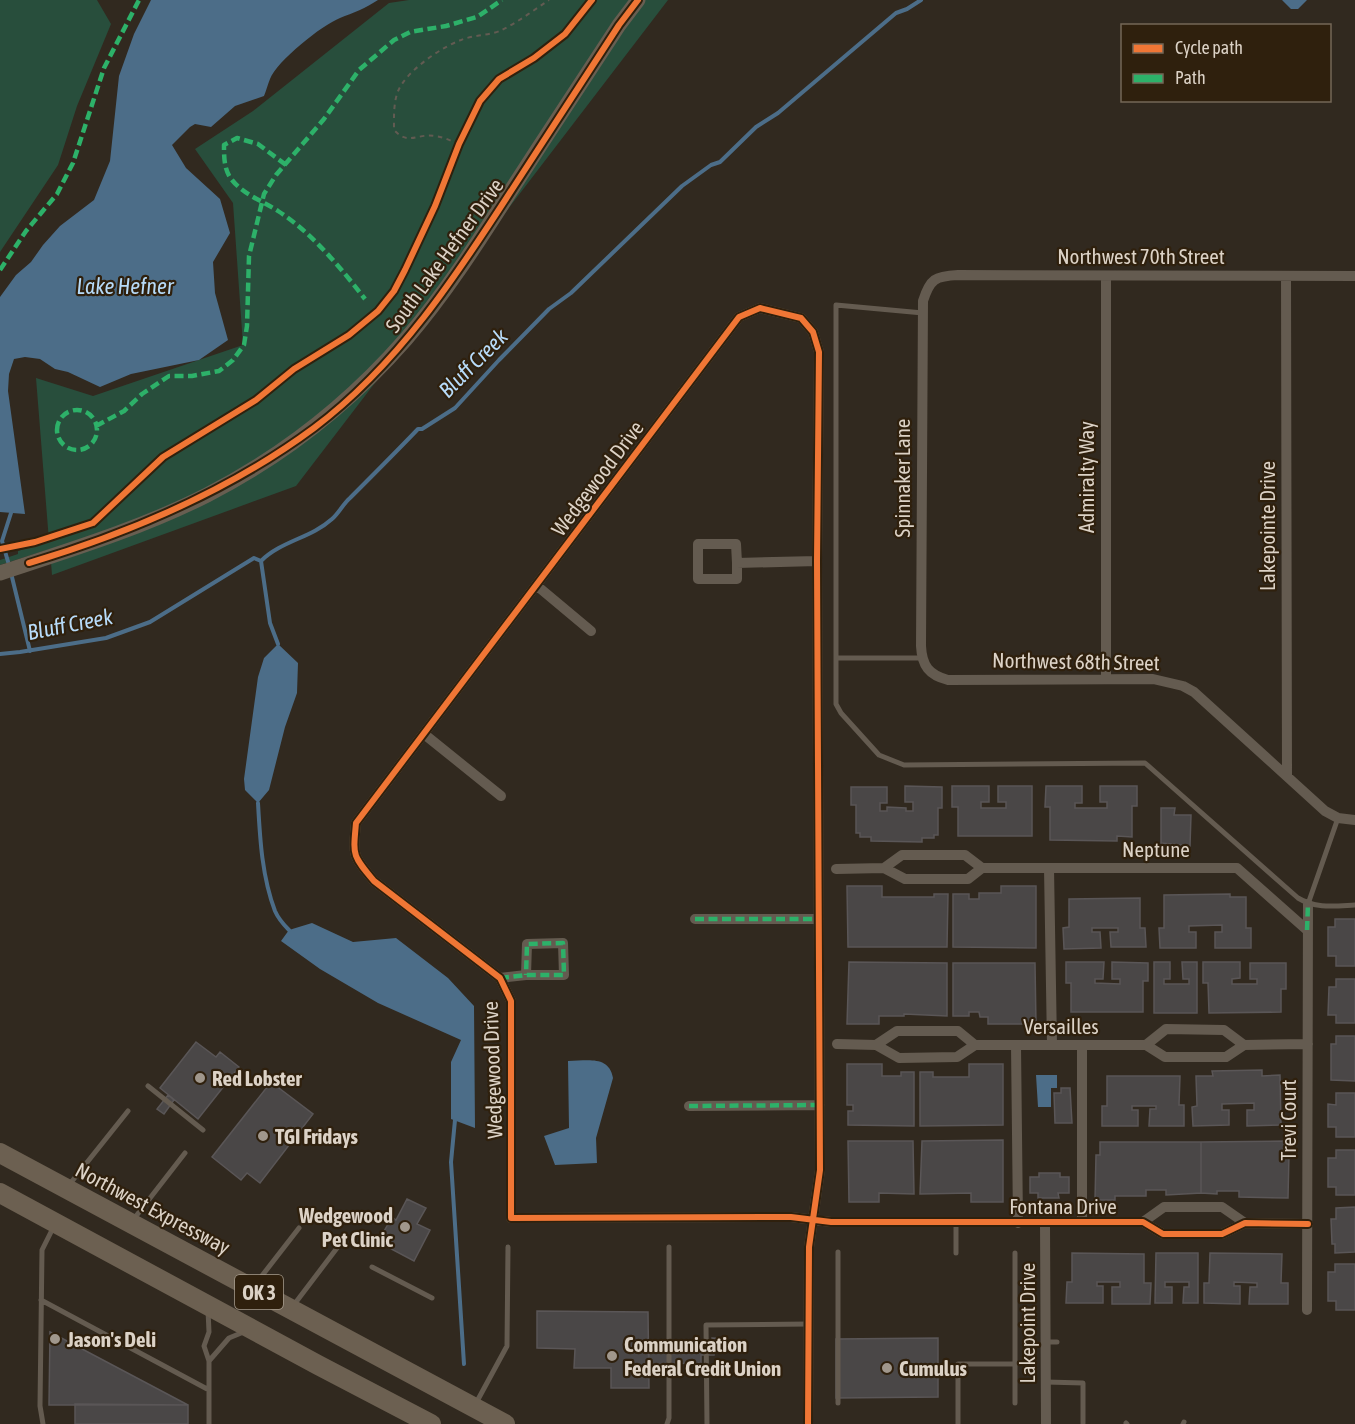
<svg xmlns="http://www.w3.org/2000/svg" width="1355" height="1424" font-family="'Asap Condensed',sans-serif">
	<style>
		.green { fill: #284e3c }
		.water { fill: #4c6d88 }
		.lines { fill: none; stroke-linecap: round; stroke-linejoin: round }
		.stream { stroke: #4c6d88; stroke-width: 4 }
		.building { fill: #4a4747; stroke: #5a5657; stroke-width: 1.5 }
		.path { stroke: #625b52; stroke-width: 2; stroke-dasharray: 4.5 4.5; stroke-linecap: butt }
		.lane { stroke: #645b50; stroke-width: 5 }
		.street { stroke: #645b50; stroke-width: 10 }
		.secondary { stroke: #685e51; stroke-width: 15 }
		.highway { stroke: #6c6051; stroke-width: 20 }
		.quiet { stroke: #2db169; stroke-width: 4.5; stroke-dasharray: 9 4.5; stroke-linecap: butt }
		.cycleway-casing { stroke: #2f200d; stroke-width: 10 }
		.cycleway { stroke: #f07635; stroke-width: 6 }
		.poi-dot { fill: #a0978c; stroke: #2f200d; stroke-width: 2 }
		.labels { text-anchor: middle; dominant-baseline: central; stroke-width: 4.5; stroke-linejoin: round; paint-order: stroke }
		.shield { fill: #2f200d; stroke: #a89d8e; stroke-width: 1.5 }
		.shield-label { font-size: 20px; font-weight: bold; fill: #dcd2c6 }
		.street-label { font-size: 21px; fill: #dcd2c6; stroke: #2f200d }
		.poi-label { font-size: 21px; font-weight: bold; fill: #dcd2c6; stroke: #2f200d; text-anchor: start }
		.water-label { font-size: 22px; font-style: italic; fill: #b7dbf9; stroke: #2f200d }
	</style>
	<rect width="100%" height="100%" fill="#31291f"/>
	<path class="green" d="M0,0H97L111,24L77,106L58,165L0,252Z
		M409,0H668L296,486L52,575L50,549L0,565V560L18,554V551L49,541L36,378L93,396L243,345L233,203L195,149L253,111L389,3Z"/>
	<path class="water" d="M151,0H378C366,8 353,13 340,18C322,25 277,61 270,79C268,84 266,91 264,96L235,106L211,127L195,124L190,127L172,145L186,168L220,199L230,233L213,262L215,293L228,340L199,360L131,374L100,387L68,372L55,369L40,359L25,357L14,359L9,374L8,391L25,514L0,512V297L16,275L31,262L43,245L60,226L94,200L110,161L119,76L134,34Z
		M1282,0H1307L1298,9H1291Z
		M278,644L298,663L297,693L285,727L269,790L258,803L245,790L244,779L258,677L264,658Z
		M312,923L353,942L396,938L448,978L474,1006L475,1128L451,1119V1062L461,1040L378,1003L320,969L281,941L289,930Z
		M568,1061C587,1061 609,1055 613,1078L596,1138L597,1163L555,1165L544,1136L569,1128Z
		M1036,1075H1057V1088H1051V1107H1038Z"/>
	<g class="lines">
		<path class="stream" d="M261,561L270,623L278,644
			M9,565L2,541L11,513
			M11,573L30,651
			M0,654L20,652L106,638L150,622L254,558L261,561C281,541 311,538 332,519C339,513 343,504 350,498C373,475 396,452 418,429H422L455,408L499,360L549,309L571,293L682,186L711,165L720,162L756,127L778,113L896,13L907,9L921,0
			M258,803C260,839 262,877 275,911C278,918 284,925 289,930
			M455,1120L451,1162L464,1364"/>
	</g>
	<path class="building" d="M905,786L942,787V808H938V835H934V838H922V842L871,841V837H860V833H856V805H851V787H887V803H880V811H887V807L906,808V811H913V802H905Z
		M952,786H989V802H981V808H1006V802H998V786H1032V836H958V807H952Z
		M1046,786H1082V803H1075V808H1107V802H1100V786H1137V806H1132V837L1117,836V841L1050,840V807H1045Z
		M1161,808H1175L1174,815H1191L1190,846L1161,843Z
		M847,886H882V897H934V894H948L947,947H848Z
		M1001,886H1036V948L953,947V894H969V899H979V893H1001Z
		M1230,894V897H1246V928H1251V948H1215V932H1222V925L1189,926V932H1196V948H1160L1159,928H1164V895Z
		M1140,898V928H1145L1146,947H1111L1110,932H1118V928H1092V932H1100L1101,948L1064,949L1063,928L1069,927V899Z
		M1335,919H1355V966H1336V956H1328V927H1335Z
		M849,962L947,963V1016L904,1014V1016H879V1024H847Z
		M1066,962H1104L1103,979H1095V983L1120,984V979H1112V962L1148,963V981H1143V1012H1071V983H1066Z
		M1154,962H1170V979H1164V984H1189V979H1183L1182,962H1197V1013H1154Z
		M1203,962H1240V978L1232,979V984H1257V979H1250V963H1286V989H1281V1012L1209,1013L1208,983H1203Z
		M953,963H1035L1036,1024H988V1017H980L979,1012H969V1016H953Z
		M1336,979H1355V1023H1336V1015H1328L1329,987H1336Z
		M1336,1036H1355V1081L1331,1080V1044H1336Z
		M196,1042L216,1057L220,1052L239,1067L198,1119L160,1088Z
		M847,1064H882V1076H901V1072H914V1126L848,1125V1111H853V1105H847Z
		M969,1064H1003V1125L920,1126V1072H933V1077H969Z
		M1262,1070V1076L1280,1075L1281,1125L1247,1126V1110H1254V1103L1222,1104V1110H1229V1125L1193,1126L1192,1107L1197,1106L1196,1076H1213L1212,1071Z
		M1107,1076H1180L1179,1105H1184V1126H1149L1150,1109H1156V1106H1132V1110H1138V1126H1102V1106H1107Z
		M271,1082L313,1114L260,1183L247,1173L241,1180L212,1157Z
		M1061,1088H1070L1072,1123H1055L1054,1093H1061Z
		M1336,1093H1355V1137H1336V1127H1328V1104L1336,1105Z
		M168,1095L174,1100L164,1114L157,1109Z
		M1003,1140V1202H971V1193L920,1194L922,1141Z
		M848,1141H913L914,1194L879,1193V1202H849Z
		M1286,1141V1155H1289L1288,1198L1239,1197V1191H1217V1194L1201,1193V1142Z
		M1100,1142H1201V1193L1166,1195V1190H1146V1196H1115V1200H1095L1096,1155H1100Z
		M1336,1150H1355V1195H1336V1187H1328V1158H1336Z
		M1039,1173H1060V1177H1069V1193H1058L1059,1198H1038V1193H1030V1177H1039Z
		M407,1199L426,1208L417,1224L430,1230L414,1261L378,1242L392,1217L396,1220Z
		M1355,1207V1252L1335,1253V1244H1332L1331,1219H1336V1208Z
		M1072,1253L1144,1254V1283H1151L1150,1304H1112V1287H1120V1282H1097V1286H1103V1303H1066L1067,1282H1072Z
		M1156,1253H1198V1303H1183L1184,1287H1189V1282H1165V1287H1172V1303H1155Z
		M1210,1253L1282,1254L1281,1283H1288V1304H1249L1250,1287H1257V1283L1234,1282V1286H1240V1304L1204,1303V1283H1209Z
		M1335,1264H1355V1310H1336V1301H1328V1272H1335Z
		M537,1311L648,1312L649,1388H611V1368H574L575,1349L537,1348Z
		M50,1332L188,1405H49Z
		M712,1338L727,1339V1350H714V1355H701V1363L649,1364V1348L698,1347V1343H712Z
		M938,1338V1397L836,1398V1339Z
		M75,1404L188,1405V1424H75Z"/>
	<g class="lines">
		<path class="path" d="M459,144C451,141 444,137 435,136C417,133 409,146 394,130C394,115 393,96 402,84C413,67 442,47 461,40C473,35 492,35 502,30C518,22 534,10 549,0"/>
		<path class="lane" d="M923,313L836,305V704L841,713L879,755L904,765L1145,763L1298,898C1316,909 1335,906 1355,905
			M836,658H922
			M1308,904L1338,818
			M148,1086L203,1130
			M69,1185L128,1111
			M133,1220L185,1153
			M956,1253V1223
			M372,1267L432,1298
			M254,1286L299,1228
			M41,1300L209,1390
			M293,1306L337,1248
			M208,1310L209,1332L204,1346L209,1361V1424
			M1046,1342H1057
			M209,1361L229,1338L246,1331
			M1046,1382L1083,1383V1423
			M838,1403V1252
			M1015,1403V1253
			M475,1405L507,1346L508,1247
			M1126,1423L1127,1424
			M43,1424L40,1406L42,1250L53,1228
			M667,1424L669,1418V1247
			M707,1424L706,1325L809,1324
			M958,1424V1364H1015
			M1183,1424L1184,1422"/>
		<path class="street" d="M1106,276V679
			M1286,276L1287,776
			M1355,276L958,275C935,276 930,279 923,301L921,646C922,666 929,675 948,680L1153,679L1183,686L1194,692L1325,811L1338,818L1355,820
			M737,563V579H698V544H736L737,563L817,561
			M536,585L591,631
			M424,734L501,796
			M884,868L902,855H965L982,868H1237L1307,930
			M1049,868L1052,1045
			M836,869L884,868L905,879H968L982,868
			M695,919H819
			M500,978L526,975H564L563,943L527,944L526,975
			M837,1044L876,1045L899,1058L957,1057L975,1045H1146L1165,1057H1226L1244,1045L1308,1044
			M876,1045L897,1031H958L975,1045
			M1016,1045L1018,1223
			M1082,1045V1222
			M1146,1045L1166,1029L1224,1030L1244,1045
			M689,1106L820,1105
			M1143,1222L1164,1207H1222L1245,1223
			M1045,1223L1046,1424
			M1307,1310L1308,904
			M808,1424L809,1247L820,1170L817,561L819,352L813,332L801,318L760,308L739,317L356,823C353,856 352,855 374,881L500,978L511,1001V1218L791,1217L831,1222H1143L1163,1234H1222L1245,1223L1308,1224"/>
		<path class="secondary" d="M0,573C70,550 142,528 207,495C283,456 350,403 406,339C445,294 478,242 510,192C546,136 583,80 619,25L638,0"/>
		<path class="highway" d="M0,1153L505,1424
			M0,1193L318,1365L431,1424"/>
		<path class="quiet" d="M286,165L258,144L237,138L224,145C224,158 224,170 232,180C244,195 263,201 278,211C311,232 341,268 365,299
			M0,270L26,231L57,194L73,163L104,68L139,0
			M57 430a20 20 0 1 1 40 0a20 20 0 1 1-40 0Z
			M96,426L124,411L142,394L169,376H192L219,371L233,360L244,345L247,326L249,256L264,194L276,175L324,119L359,70L394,40L410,32L446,26L477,17L502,0
			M695,919H819
			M1307,930L1308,904
			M500,978L526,975H564L563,943L527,944L526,975
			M689,1106L820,1105"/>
		<defs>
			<path id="cycleway" d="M0,549L35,542L93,523L163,457L256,400L294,369L349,335L378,311L394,291L405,270L435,206L459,144L480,101L499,79L534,58L565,34L592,0
				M29,563C130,533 229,491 314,428C398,365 457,275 513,188C548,134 584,79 619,25L638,0
				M808,1424L809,1247L820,1170L817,561L819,352L813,332L801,318L760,308L739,317L356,823C353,856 352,855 374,881L500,978L511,1001V1218L791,1217L831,1222H1143L1163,1234H1222L1245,1223L1308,1224"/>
		</defs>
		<use href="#cycleway" class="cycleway-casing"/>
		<use href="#cycleway" class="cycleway"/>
	</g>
	<g class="poi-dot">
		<circle cx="200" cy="1078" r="6"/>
		<circle cx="263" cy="1136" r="6"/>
		<circle cx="405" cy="1227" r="6"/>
		<circle cx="55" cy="1339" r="6"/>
		<circle cx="612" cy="1356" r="6"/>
		<circle cx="887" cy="1368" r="6"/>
	</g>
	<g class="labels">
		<rect class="shield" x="235" y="1275" width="48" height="34" rx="4.5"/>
		<g class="shield-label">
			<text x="259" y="1292">OK 3</text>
		</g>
		<g class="street-label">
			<text transform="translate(444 255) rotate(-54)">South Lake Hefner Drive</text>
			<text x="1141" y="256">Northwest 70th Street</text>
			<text transform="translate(1086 477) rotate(-90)">Admiralty Way</text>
			<text transform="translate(597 478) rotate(-53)">Wedgewood Drive</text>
			<text transform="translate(902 478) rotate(-90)">Spinnaker Lane</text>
			<text transform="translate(1267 526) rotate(-90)">Lakepointe Drive</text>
			<text transform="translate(1076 661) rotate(1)">Northwest 68th Street</text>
			<text x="1156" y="849">Neptune</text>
			<text x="1061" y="1026">Versailles</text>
			<text transform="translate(492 1070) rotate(-92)">Wedgewood Drive</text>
			<text transform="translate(1288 1120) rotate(-90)">Trevi Court</text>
			<text x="1063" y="1206">Fontana Drive</text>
			<text transform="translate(153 1208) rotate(28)">Northwest Expressway</text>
			<text transform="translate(1027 1323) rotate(-90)">Lakepoint Drive</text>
		</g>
		<g class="poi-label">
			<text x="212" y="1078">Red Lobster</text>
			<text x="275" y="1136">TGI Fridays</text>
			<text x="393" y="1215" text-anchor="end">Wedgewood<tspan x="393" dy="24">Pet Clinic</tspan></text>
			<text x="67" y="1339">Jason's Deli</text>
			<text x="624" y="1344">Communication<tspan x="624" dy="24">Federal Credit Union</tspan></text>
			<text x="899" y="1368">Cumulus</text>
		</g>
		<g class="water-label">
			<text x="125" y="286">Lake Hefner</text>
			<text transform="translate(473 363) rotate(-45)">Bluff Creek</text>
			<text transform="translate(70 624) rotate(-11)">Bluff Creek</text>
		</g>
	</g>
	<rect x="1121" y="24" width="210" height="78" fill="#2f200d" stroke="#746757" stroke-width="1.5"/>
	<rect x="1133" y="44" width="30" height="9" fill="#f07635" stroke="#746757" stroke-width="1.5"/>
	<text x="1175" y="54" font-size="18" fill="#dcd2c6">Cycle path</text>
	<rect x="1133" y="74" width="30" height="9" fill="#2db169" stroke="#746757" stroke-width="1.5"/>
	<text x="1175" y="84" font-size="18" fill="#dcd2c6">Path</text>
</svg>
